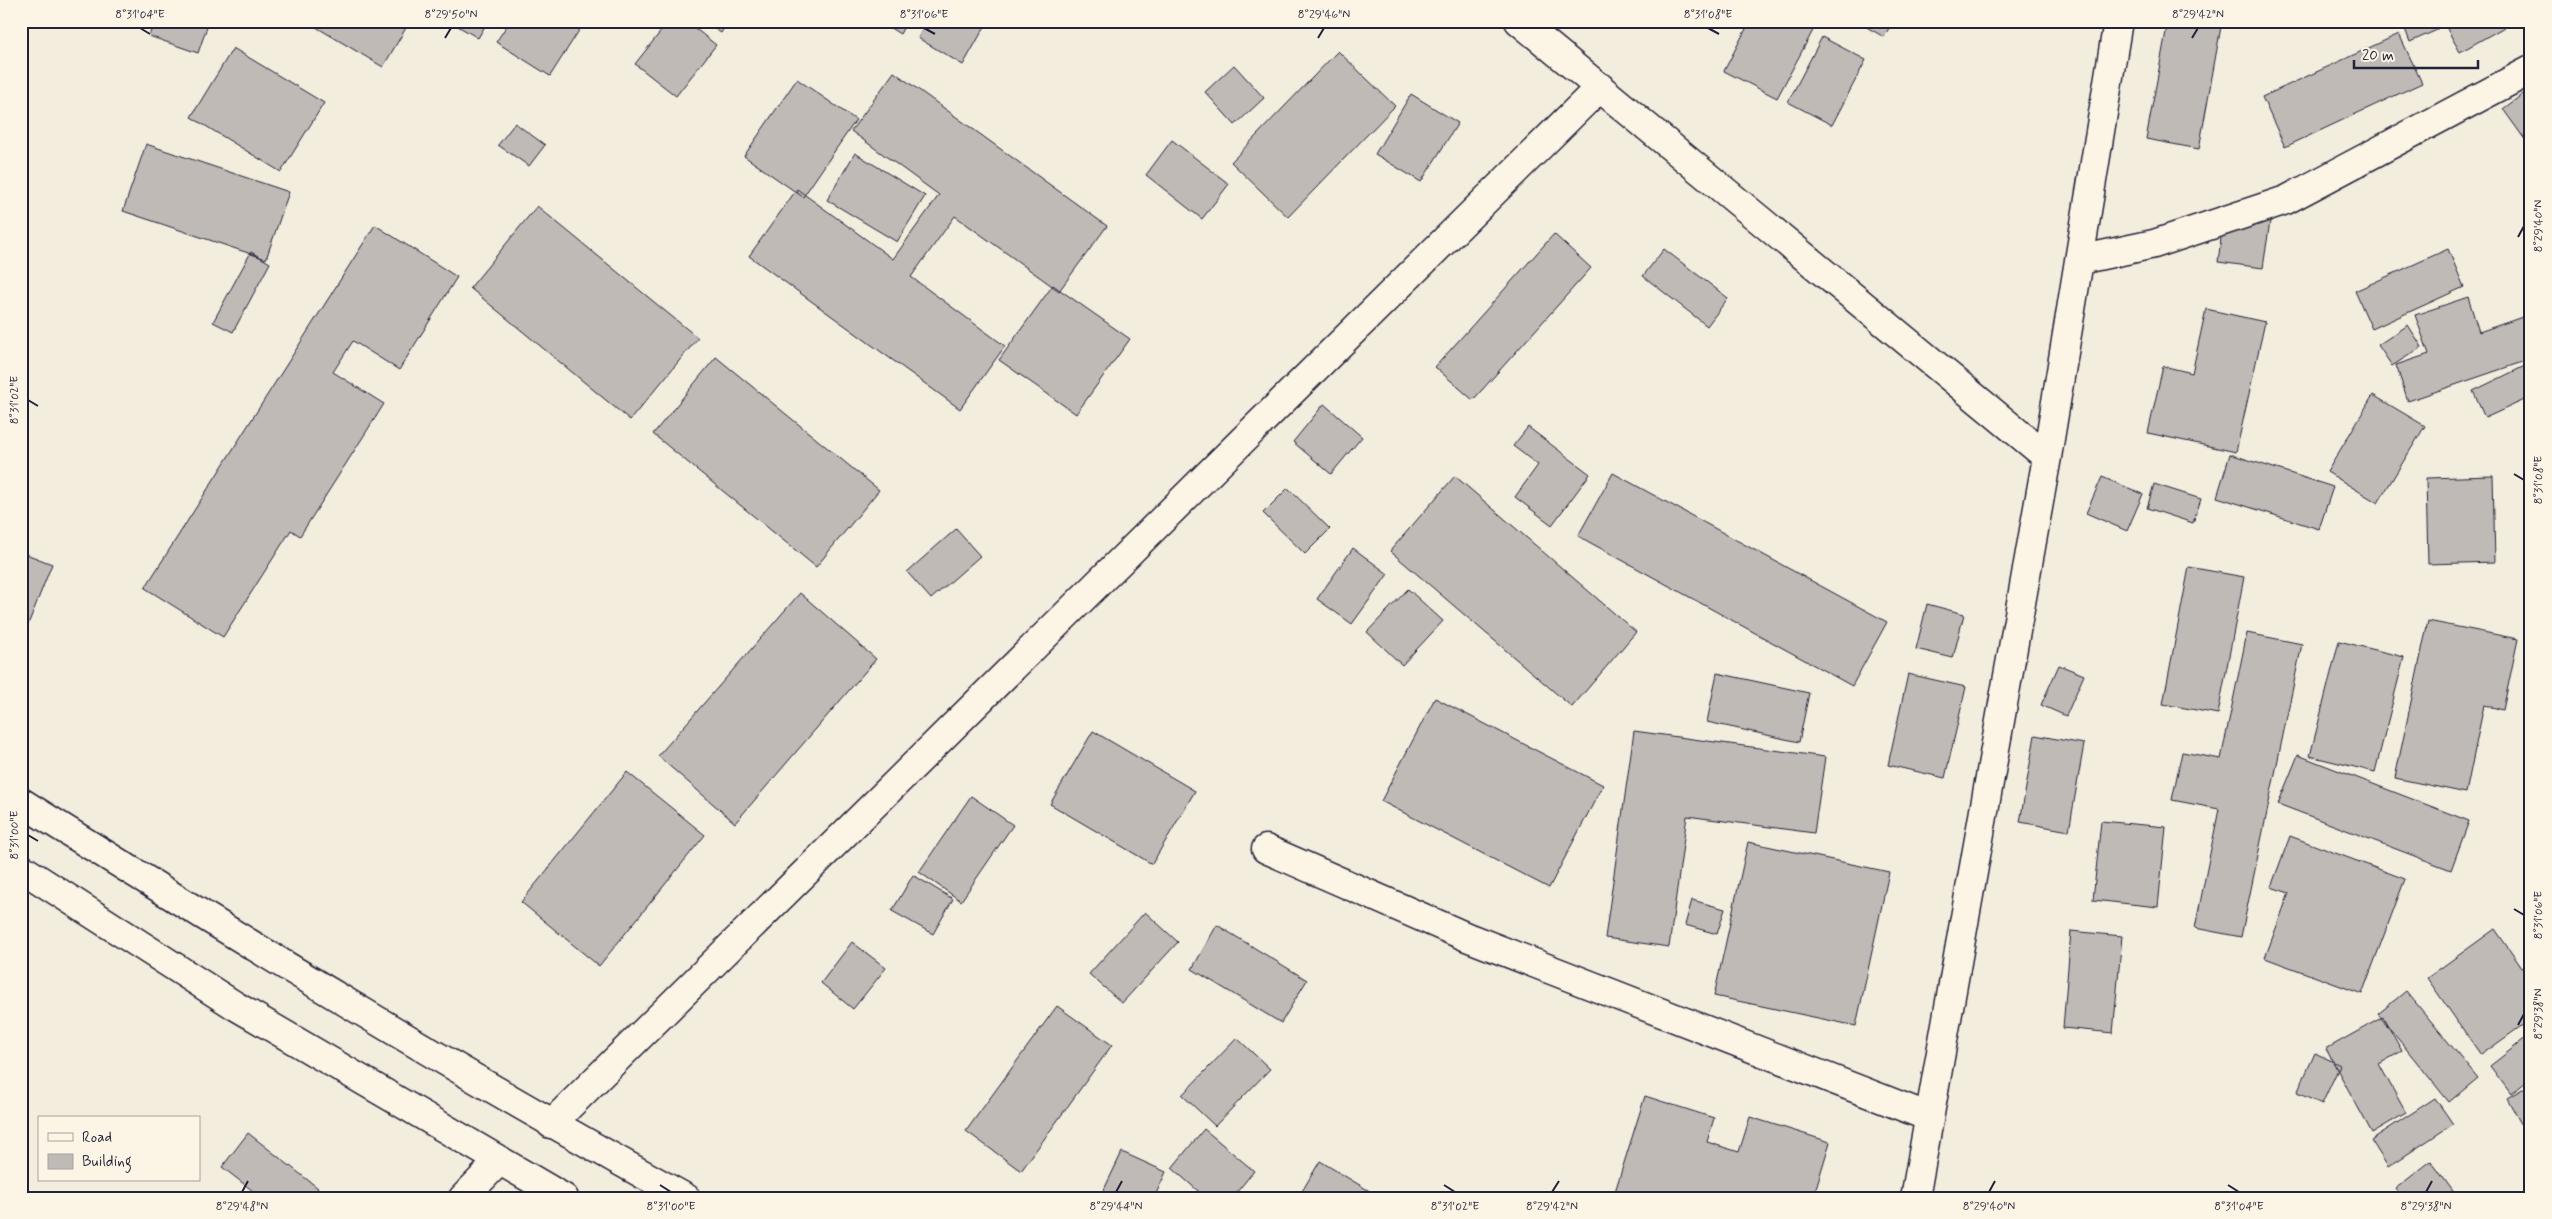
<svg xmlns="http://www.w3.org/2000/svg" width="2552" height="1219" font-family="Mynerve,sans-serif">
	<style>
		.building { fill: #bfbab6; stroke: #22223b }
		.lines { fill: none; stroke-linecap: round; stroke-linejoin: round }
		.minor-casing { stroke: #22223b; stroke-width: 31 }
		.tertiary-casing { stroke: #22223b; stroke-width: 31 }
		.trunk-casing { stroke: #22223b; stroke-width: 31 }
		.minor { stroke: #fcf5e5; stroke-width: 28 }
		.tertiary { stroke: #fcf5e5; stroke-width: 28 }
		.trunk { stroke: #fcf5e5; stroke-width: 28 }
		.ticks { fill: none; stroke: #22223b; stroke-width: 2 }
		.neatline { fill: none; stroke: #22223b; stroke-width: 2 }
		.ticks-label { font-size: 12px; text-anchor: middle; fill: #22223b }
	</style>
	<rect width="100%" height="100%" fill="#f3edde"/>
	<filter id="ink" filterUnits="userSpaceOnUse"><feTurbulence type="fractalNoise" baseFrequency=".02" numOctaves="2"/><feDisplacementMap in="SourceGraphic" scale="10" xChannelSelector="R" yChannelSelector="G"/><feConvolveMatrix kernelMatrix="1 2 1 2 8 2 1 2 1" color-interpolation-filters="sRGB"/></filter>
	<g filter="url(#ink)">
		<path class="building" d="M154,21H209L198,53L149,36Z
			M306,21H410L383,67Z
			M458,21H488L478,38L456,25Z
			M510,21H585L550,76L496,42Z
			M669,21H686L716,45L676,96L635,64Z
			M703,21H728L721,33Z
			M879,21H907L900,34Z
			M927,21H988L963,65L918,38Z
			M1750,21H1818L1777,98L1724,71Z
			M1856,21H1893L1884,37Z
			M2168,21H2222L2199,149L2146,139Z
			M2402,21H2433L2437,30L2410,42Z
			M2460,21H2515L2460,52L2447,29Z
			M2399,34L2422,83L2285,147L2262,97Z
			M1822,37L1866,60L1832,125L1788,102Z
			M233,48L324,103L281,172L191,117Z
			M1338,51L1395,106L1288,217L1231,162Z
			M1234,65L1264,98L1235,125L1205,92Z
			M894,72L1107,226L1059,291L955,216L911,277L1005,346L960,409L749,256L797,189L893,259L939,195L851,131Z
			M797,79L856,120L803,197L744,156Z
			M2531,88V148L2503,109Z
			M1411,94L1458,123L1421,182L1375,154Z
			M515,123L545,145L529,166L498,145Z
			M1172,140L1229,184L1202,219L1146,175Z
			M146,144L289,192L266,259L123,211Z
			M855,153L925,196L897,242L827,200Z
			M537,206L698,338L630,420L470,288Z
			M2224,214L2270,221L2263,268L2218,262Z
			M375,225L457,277L399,370L353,341L333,372L384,404L300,536L291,530L223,637L145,588Z
			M1554,234L1591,268L1473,400L1435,367Z
			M1664,249L1728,298L1707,326L1643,276Z
			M2448,249L2464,287L2372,329L2355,291Z
			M251,252L270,263L233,332L213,322Z
			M1053,285L1130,339L1076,414L999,360Z
			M2468,297L2479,332L2531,314V359L2408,401L2396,365L2429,354L2415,315Z
			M2206,309L2265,322L2236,452L2148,433L2163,366L2192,373Z
			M2408,325L2422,347L2392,366L2378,345Z
			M716,357L879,490L816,567L653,434Z
			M2531,363V397L2485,418L2473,391Z
			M2373,395L2425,426L2378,503L2327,472Z
			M1324,404L1362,437L1331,474L1293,442Z
			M1528,427L1590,474L1552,525L1515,497L1538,465L1513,446Z
			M2230,454L2333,487L2319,529L2217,497Z
			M1613,473L1887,622L1852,686L1578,536Z
			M1455,476L1636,632L1572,707L1390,551Z
			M2493,476L2495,562L2428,564L2426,478Z
			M2102,477L2143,494L2127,531L2086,513Z
			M2154,484L2201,499L2193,523L2147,508Z
			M1288,488L1330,529L1305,554L1263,513Z
			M956,529L980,556L931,599L907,572Z
			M1353,548L1388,574L1352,624L1317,599Z
			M21,552L52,564L21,642Z
			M2189,567L2244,577L2218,714L2163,704Z
			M1408,589L1443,621L1402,665L1367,632Z
			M800,593L876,659L735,823L658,756Z
			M1927,604L1964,614L1953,658L1916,649Z
			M2428,621L2518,639L2503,710L2484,705L2466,793L2395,778Z
			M2247,633L2302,644L2241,937L2195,928L2219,809L2172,800L2182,752L2221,759Z
			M2339,641L2404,657L2375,772L2310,756Z
			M2059,665L2084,675L2066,716L2041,705Z
			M1717,673L1809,693L1799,742L1707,722Z
			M1908,674L1966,687L1945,778L1888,765Z
			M1435,698L1603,785L1549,888L1381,801Z
			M1093,731L1195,791L1152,864L1050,804Z
			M1634,731L1825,757L1814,833L1687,816L1669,947L1605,938Z
			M2035,735L2084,744L2069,831L2020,822Z
			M2298,755L2469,821L2451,870L2278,804Z
			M627,772L705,835L599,966L521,902Z
			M971,796L1013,825L961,901L919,872Z
			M2101,821L2166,827L2158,907L2093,900Z
			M2290,836L2405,879L2362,994L2265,958L2289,893L2271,887Z
			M1748,842L1889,872L1856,1026L1714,996Z
			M913,875L953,899L933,934L892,911Z
			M1692,900L1725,909L1717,934L1685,925Z
			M1145,912L1178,942L1122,1003L1089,974Z
			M1217,925L1307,980L1281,1023L1192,969Z
			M2495,929L2531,981V1019L2481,1055L2427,978Z
			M2071,931L2122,936L2113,1033L2063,1028Z
			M852,942L886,968L853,1009L821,983Z
			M2406,991L2478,1078L2449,1102L2378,1014Z
			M1057,1006L1112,1045L1021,1171L966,1131Z
			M2383,1017L2402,1051L2379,1064L2406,1113L2372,1133L2326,1049Z
			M2531,1034V1078L2511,1094L2490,1066Z
			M1237,1038L1270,1069L1215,1126L1182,1095Z
			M2315,1053L2340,1065L2322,1104L2297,1093Z
			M2531,1084V1130L2526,1133L2507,1098Z
			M1645,1096L1714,1118L1707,1142L1739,1152L1750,1117L1830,1142L1813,1198H1613Z
			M2435,1098L2453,1124L2388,1167L2371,1140Z
			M1204,1129L1254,1171L1232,1198H1206L1172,1168Z
			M248,1133L318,1188L310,1198H262L222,1167Z
			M1122,1152L1166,1172L1154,1198H1100Z
			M1320,1161L1381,1198H1298Z
			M2431,1161L2458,1198H2402L2395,1189Z"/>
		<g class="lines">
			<defs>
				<path id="minor" d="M1519,21L2047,457
					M2079,260L2154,244L2286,200L2531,70
					M1266,849L1467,937L1929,1117
					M551,1124L1600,87
					M1915,1198L2047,457L2118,21"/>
				<path id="tertiary" d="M463,1198L499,1161"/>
				<path id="trunk" d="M21,802C240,939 460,1074 686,1198
					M21,868L234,1005L564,1198"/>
			</defs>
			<use href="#minor" class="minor-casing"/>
			<use href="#tertiary" class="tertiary-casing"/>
			<use href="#trunk" class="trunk-casing"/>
			<use href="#minor" class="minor"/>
			<use href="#tertiary" class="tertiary"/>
			<use href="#trunk" class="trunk"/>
		</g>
	</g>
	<path class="ticks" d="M140,28L150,34M924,28L935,34M1708,28L1719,34M445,38L451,28M1318,38L1324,28M2192,38L2198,28M2518,237L2524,226M28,400L38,406M2514,474L2524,480M28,835L38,841M2514,909L2524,915M2518,1025L2524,1014M660,1185L671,1192M1444,1185L1455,1192M2228,1185L2239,1192M242,1192L248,1181M1116,1192L1122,1181M1552,1192L1559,1181M1989,1192L1995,1181M2426,1192L2432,1181"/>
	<rect width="2552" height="1219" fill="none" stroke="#fcf5e5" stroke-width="55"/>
	<rect x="38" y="1116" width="162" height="65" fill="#fcf5e5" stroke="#a5a1a1"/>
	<rect x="48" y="1133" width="25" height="8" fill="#fcf5e5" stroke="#a5a1a1"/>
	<text x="82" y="1142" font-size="15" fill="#22223b">Road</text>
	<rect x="48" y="1154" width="25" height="15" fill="#bfbab6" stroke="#a5a1a1"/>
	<text x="82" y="1166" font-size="15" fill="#22223b">Building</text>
	<path d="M2354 60v8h124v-8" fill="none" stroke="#22223b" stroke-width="2.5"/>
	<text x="2362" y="60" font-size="15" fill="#22223b" stroke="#fcf5e5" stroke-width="4" paint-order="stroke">20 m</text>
	<rect x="28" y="28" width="2496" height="1164" class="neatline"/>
	<g class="ticks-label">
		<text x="140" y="18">8°31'04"E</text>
		<text x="451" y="18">8°29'50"N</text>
		<text x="924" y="18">8°31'06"E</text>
		<text x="1324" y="18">8°29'46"N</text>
		<text x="1708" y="18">8°31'08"E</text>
		<text x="2198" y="18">8°29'42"N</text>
		<text transform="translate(2538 226) rotate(-90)" y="4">8°29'40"N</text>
		<text transform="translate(14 400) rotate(-90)" y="4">8°31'02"E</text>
		<text transform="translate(2538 480) rotate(-90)" y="4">8°31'08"E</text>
		<text transform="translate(14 835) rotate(-90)" y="4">8°31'00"E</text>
		<text transform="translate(2538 915) rotate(-90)" y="4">8°31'06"E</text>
		<text transform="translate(2538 1014) rotate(-90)" y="4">8°29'38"N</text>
		<text x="242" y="1210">8°29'48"N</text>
		<text x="671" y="1210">8°31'00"E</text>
		<text x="1116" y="1210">8°29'44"N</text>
		<text x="1455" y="1210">8°31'02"E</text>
		<text x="1552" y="1210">8°29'42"N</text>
		<text x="1989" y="1210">8°29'40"N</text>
		<text x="2239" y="1210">8°31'04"E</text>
		<text x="2426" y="1210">8°29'38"N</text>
	</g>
</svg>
